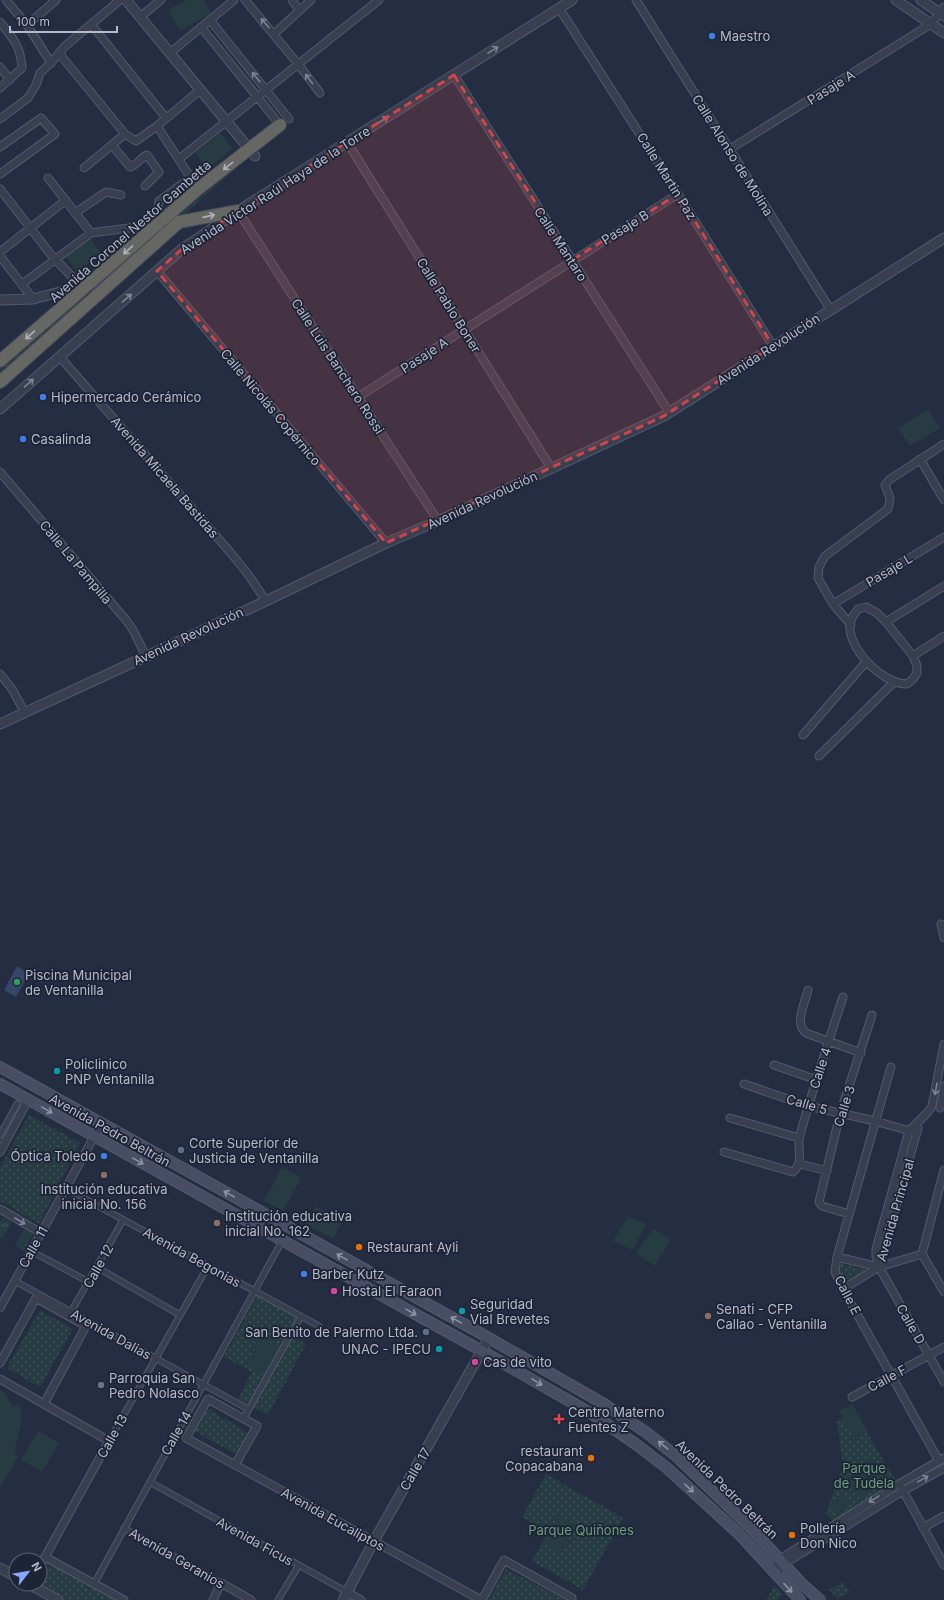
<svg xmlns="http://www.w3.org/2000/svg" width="944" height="1600" font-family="Inter,sans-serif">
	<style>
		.grass { fill: url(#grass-tufts) }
		.park { fill: url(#park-dots) }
		.garden { fill: #263b42 }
		.water { fill: #374569 }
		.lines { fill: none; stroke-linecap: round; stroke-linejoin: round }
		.pedestrian-casing { stroke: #535a6b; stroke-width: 7 }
		.minor-casing { stroke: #535a6b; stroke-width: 9 }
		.tertiary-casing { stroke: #535a6b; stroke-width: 11 }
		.secondary-casing { stroke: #535a6b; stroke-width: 12 }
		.trunk-casing { stroke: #404758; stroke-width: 14 }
		.pedestrian { stroke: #383f51; stroke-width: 5 }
		.minor { stroke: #383f51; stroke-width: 7 }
		.tertiary { stroke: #383f51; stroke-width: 9 }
		.secondary { stroke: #464d64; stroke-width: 10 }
		.trunk { stroke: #666663; stroke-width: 12 }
		.oneway { stroke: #7d8394 }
		.oneway2 { stroke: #adb2c1 }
		.oneway3 { stroke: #8e94a7 }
		.marked { fill: #cf4549; fill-opacity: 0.2; stroke: #cf4549; stroke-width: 3; stroke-dasharray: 8 5; stroke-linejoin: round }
		.shop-dot { fill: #3f7fe0; stroke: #1d2436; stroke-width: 1.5 }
		.leisure-dot { fill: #2e9e5b; stroke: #1d2436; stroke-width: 1.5 }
		.culture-dot { fill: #0f9aa8; stroke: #1d2436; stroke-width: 1.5 }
		.service-dot { fill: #5c6f8a; stroke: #1d2436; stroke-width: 1.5 }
		.education-dot { fill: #8d6e63; stroke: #1d2436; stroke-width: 1.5 }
		.food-dot { fill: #e8710a; stroke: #1d2436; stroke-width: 1.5 }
		.hotel-dot { fill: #d1479c; stroke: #1d2436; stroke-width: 1.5 }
		.worship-dot { fill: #6b7280; stroke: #1d2436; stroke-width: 1.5 }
		.health-dot { fill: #e0444e; stroke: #1d2436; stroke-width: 1.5 }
		.labels { text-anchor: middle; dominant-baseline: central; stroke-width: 3.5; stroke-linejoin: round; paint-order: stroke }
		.poi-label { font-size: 13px; fill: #b5bacb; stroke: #1d2436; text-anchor: start }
		.street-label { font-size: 13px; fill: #b5bacb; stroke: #1d2436 }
		.park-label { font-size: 13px; fill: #6b9d7d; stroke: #1d2436 }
	</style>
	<defs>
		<pattern id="grass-tufts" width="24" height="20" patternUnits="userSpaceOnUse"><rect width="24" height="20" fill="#263b42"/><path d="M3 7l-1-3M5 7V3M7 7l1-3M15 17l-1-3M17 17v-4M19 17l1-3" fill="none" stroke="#43555c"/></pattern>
		<pattern id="park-dots" width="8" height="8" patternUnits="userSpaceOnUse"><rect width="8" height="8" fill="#263b42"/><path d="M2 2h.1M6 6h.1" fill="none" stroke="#43555c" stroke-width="1.8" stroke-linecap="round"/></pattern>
	</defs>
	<rect width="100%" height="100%" fill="#242d41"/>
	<path class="grass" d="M239,161L241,162V164L117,274L115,273L114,269Z
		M74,302L78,303V305L0,376V367Z
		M2,1217L12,1222L2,1239L0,1237V1220Z
		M24,1229L33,1234L24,1251L15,1246Z"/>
	<path class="park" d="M29,1115L80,1143L39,1224L0,1201V1167Z
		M840,1263L866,1270V1271L842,1284C838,1277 835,1270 840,1263Z
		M257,1296L297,1318L288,1334L306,1344L268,1415L238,1399L252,1372L224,1357Z
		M40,1310L73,1329L40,1387L7,1368Z
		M208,1409L249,1433L237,1455L195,1431Z
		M854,1411L897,1483L834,1521L826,1514L843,1465L837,1422Z
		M546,1474L623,1518L583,1590L532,1561L548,1532L522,1517Z
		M50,1564L115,1600H65L39,1586Z
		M506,1569L565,1600H489Z
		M844,1581L850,1592L838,1598L829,1590Z
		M775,1585L783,1595L777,1600H766Z"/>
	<path class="garden" d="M186,0H203L211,13L180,31L168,10Z
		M220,133L233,149L207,169L195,153Z
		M90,238L101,253L77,272L66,257Z
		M928,410L940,428L910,446L898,428Z
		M282,1167L301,1178L283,1211L264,1201Z
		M315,1206L343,1221L333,1239L306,1224Z
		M628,1216L647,1224L632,1250L613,1241Z
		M653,1228L671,1240L655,1266L636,1254Z
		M262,1335L281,1346L265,1375L246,1364Z
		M0,1388L7,1396L12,1407L20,1404C23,1422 19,1435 14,1452L18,1457L0,1487Z
		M852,1404L868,1432L854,1439L839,1411Z
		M38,1431L59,1443L42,1472L21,1460Z
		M867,1458L883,1470L862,1498L846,1486Z
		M842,1494L849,1499L838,1515L830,1509Z
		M559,1515L577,1525L560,1553L543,1543Z"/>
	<path class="water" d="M17,966L29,974L16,997L4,990Z"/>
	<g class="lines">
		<defs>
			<path id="pedestrian" d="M0,1135L17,1104
				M65,1188L319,1326
				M31,1251L89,1282
				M98,1268L180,1315
				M15,1281L248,1409
				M71,1312L123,1220
				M244,1418L301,1316
				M109,1441L208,1266
				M150,1482L347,1592
				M124,1528L221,1583
				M94,1584L282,1241
				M278,1600L299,1565"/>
			<path id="minor" d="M6,0L27,25L51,63
				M245,0L298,64L320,93
				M292,0L299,10
				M636,0L830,309
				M559,8L678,194L773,346
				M140,17L161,0
				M210,20L289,119
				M0,22C13,38 21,47 22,68L0,88
				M91,24L166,118
				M27,25L56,0
				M201,27L280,125
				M274,34L311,0
				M61,52L62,57L125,134L136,141L157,126L200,90
				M170,53L234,0
				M0,67L10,80
				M454,75L669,412
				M0,119L28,98L36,85L40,73L51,63L64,47L120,0
				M157,126L198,189
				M347,142L551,468
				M112,145L130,167C137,165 140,158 147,155L159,172L145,186
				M0,147L41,118L55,134L0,174
				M730,149L931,24L944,7
				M179,159L379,0
				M84,168L125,134
				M48,178L91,233
				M0,189L52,256L84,289
				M238,211L438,521
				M75,213L106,192L121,195
				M0,252L66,200
				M0,256L33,299
				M157,271L386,543
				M22,284L91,233L144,226L154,217L157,211L159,201L191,177
				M60,357L230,552L247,573L266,601
				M358,397L678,194
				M920,459L944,500
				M0,472L126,620L133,630L146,656
				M833,604L944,537
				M866,607L877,613L886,622L913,656L917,666V673L913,679L907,684C882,684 847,648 850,623C851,618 855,613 858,609Z
				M886,622L944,586
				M851,625L833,604L818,578L819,567L825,556L888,509L890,498L885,485L889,480L944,444
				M913,656L944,636
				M0,674L12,689L25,713
				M803,735L866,662
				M819,756L894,682
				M941,924L944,938
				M808,990C805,1003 794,1024 806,1033L861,1053
				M944,1044L932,1106L928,1112L909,1131L876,1249V1257L879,1267L944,1382
				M774,1065L817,1080
				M891,1067L837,1257L835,1272L843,1289L939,1461
				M744,1084L808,1106L875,1121L917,1133
				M940,1108L944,1086
				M730,1118L799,1138
				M0,1152L28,1100
				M724,1152L793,1172C805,1162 796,1148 800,1135C813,1088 828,1043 843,997
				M800,1164L827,1171
				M0,1209L41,1233
				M849,1214L822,1206L819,1202L840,1114L872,1015
				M922,1254L944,1170
				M922,1254L944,1292
				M837,1257L879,1267
				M879,1266L918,1128
				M843,1289L879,1267L922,1254
				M0,1308L101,1124
				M0,1363L36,1298L86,1326L44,1404
				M0,1379L109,1441L40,1566
				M852,1397L944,1347
				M235,1465L257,1426L208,1399L186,1438L481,1600
				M901,1487L944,1565
				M923,1528L944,1516
				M45,1557L124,1600
				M773,1570L780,1559L899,1484L944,1458
				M777,1575L784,1564L903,1491L944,1468
				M347,1592L361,1600
				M213,1600L221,1583L251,1600
				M482,1600L504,1560L572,1598L571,1600"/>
			<path id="tertiary" d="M126,0L255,156
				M896,0L944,33
				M921,0L944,16
				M0,300L33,299L75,288L84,289L93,300
				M0,409L182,249L238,211L572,0
				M0,724L266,601L386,543L438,521L664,416L944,238
				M0,1568L16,1577
				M29,1584L58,1600
				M343,1600L374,1541L489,1338"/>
			<path id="secondary" d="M0,1067L489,1338L604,1404L647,1433L676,1456L749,1526L802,1584L820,1600
				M0,1084L482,1351L592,1414L637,1445L667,1468L739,1534L800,1600"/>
			<path id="trunk" d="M0,361L198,189L280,125
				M0,382L179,222L238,211"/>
		</defs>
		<use href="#pedestrian" class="pedestrian-casing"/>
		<use href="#minor" class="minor-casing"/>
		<use href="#tertiary" class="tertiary-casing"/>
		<use href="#secondary" class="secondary-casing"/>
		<use href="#trunk" class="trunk-casing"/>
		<use href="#pedestrian" class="pedestrian"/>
		<use href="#minor" class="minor"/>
		<use href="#tertiary" class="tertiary"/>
		<use href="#secondary" class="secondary"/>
		<use href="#trunk" class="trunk"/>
	</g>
	<defs><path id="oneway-shaft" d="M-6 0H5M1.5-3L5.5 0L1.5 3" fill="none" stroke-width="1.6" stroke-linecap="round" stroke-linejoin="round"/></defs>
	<g class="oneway">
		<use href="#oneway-shaft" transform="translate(265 23) rotate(-130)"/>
		<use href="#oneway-shaft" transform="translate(493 50) rotate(-32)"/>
		<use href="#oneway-shaft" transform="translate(256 77) rotate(-129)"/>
		<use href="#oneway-shaft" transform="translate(309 79) rotate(-127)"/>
		<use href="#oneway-shaft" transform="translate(383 120) rotate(-32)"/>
		<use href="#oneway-shaft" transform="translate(127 298) rotate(-41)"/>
		<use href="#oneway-shaft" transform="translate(29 383) rotate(-41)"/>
		<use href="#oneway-shaft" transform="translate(936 1089) rotate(101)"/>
		<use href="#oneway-shaft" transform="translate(20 1221) rotate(30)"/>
		<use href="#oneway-shaft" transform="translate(923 1479) rotate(-29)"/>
		<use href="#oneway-shaft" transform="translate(874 1499) rotate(148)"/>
	</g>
	<g class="oneway2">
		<use href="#oneway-shaft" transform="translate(228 166) rotate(142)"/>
		<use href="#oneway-shaft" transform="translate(209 216) rotate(-13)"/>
		<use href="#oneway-shaft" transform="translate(128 250) rotate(139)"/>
		<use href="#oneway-shaft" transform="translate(30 335) rotate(139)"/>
	</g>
	<g class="oneway3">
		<use href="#oneway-shaft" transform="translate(47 1110) rotate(29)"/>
		<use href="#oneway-shaft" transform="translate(138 1161) rotate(29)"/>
		<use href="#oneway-shaft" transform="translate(229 1194) rotate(-151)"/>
		<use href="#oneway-shaft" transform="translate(342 1257) rotate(-151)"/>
		<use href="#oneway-shaft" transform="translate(411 1312) rotate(29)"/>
		<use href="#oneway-shaft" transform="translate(456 1320) rotate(-151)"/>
		<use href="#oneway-shaft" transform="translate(537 1382) rotate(31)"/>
		<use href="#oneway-shaft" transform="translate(663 1445) rotate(-141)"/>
		<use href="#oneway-shaft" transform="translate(689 1488) rotate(42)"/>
		<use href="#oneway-shaft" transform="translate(788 1588) rotate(48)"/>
	</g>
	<path class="marked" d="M454,75L572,260L678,194L773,346L664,416L386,543L157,271L182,249L238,211Z"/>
	<g class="shop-dot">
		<circle cx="712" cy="36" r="4"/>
		<circle cx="43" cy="397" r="4"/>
		<circle cx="23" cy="439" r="4"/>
		<circle cx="104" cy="1156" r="4"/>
		<circle cx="304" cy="1274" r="4"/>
	</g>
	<circle class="leisure-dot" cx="17" cy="982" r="4"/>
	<g class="culture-dot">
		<circle cx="57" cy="1071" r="4"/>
		<circle cx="462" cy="1311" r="4"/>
		<circle cx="439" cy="1349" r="4"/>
	</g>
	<g class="service-dot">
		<circle cx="181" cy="1150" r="4"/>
		<circle cx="426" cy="1332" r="4"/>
	</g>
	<g class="education-dot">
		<circle cx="104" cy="1175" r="4"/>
		<circle cx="217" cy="1223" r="4"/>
		<circle cx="708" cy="1316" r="4"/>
	</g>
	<g class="food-dot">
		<circle cx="359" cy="1247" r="4"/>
		<circle cx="591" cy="1458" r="4"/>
		<circle cx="792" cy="1535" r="4"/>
	</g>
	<g class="hotel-dot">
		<circle cx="334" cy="1291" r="4"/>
		<circle cx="475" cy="1362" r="4"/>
	</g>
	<circle class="worship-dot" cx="101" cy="1385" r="4"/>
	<path class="health-dot" d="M557 1413h4v4h4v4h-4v4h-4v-4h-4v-4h4z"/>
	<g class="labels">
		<g class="poi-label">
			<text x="720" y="36">Maestro</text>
			<text x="51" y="397">Hipermercado Cerámico</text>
			<text x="31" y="439">Casalinda</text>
			<text x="25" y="975">Piscina Municipal<tspan x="25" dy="15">de Ventanilla</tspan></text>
			<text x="65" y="1064">Policlinico<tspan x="65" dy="15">PNP Ventanilla</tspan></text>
			<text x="189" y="1143">Corte Superior de<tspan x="189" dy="15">Justicia de Ventanilla</tspan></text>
			<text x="96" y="1156" text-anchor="end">Óptica Toledo</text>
			<text x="104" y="1189" text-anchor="middle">Institución educativa<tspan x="104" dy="15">inicial No. 156</tspan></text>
			<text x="225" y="1216">Institución educativa<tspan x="225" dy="15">inicial No. 162</tspan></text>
			<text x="367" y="1247">Restaurant Ayli</text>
			<text x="312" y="1274">Barber Kutz</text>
			<text x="342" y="1291">Hostal El Faraon</text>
			<text x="470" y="1304">Seguridad<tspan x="470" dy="15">Vial Brevetes</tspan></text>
			<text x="716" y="1309">Senati - CFP<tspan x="716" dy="15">Callao - Ventanilla</tspan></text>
			<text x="418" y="1332" text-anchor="end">San Benito de Palermo Ltda.</text>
			<text x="431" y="1349" text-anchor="end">UNAC - IPECU</text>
			<text x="483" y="1362">Cas de vito</text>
			<text x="109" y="1378">Parroquia San<tspan x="109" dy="15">Pedro Nolasco</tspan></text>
			<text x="568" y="1412">Centro Materno<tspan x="568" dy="15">Fuentes Z</tspan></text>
			<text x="583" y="1451" text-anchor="end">restaurant<tspan x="583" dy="15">Copacabana</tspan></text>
			<text x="800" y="1528">Pollería<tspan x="800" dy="15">Don Nico</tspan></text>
		</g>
		<g class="street-label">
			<text transform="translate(831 87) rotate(-32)">Pasaje A</text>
			<text transform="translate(733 155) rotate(58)">Calle Alonso de Molina</text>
			<text transform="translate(667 176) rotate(58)">Calle Martin Paz</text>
			<text transform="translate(275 190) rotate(-33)">Avenida Víctor Raúl Haya de la Torre</text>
			<text transform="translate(625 227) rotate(-32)">Pasaje B</text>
			<text transform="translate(130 231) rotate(-41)">Avenida Coronel Nestor Gambetta</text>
			<text transform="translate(561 244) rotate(57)">Calle Mantaro</text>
			<text transform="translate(449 305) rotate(58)">Calle Pablo Boner</text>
			<text transform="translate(768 349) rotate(-33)">Avenida Revolución</text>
			<text transform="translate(424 355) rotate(-33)">Pasaje A</text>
			<text transform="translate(338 366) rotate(57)">Calle Luis Banchero Rossi</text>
			<text transform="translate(271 407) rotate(50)">Calle Nicolás Copérnico</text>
			<text transform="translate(165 477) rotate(49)">Avenida Micaela Bastidas</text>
			<text transform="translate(482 500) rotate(-25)">Avenida Revolución</text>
			<text transform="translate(76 562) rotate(50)">Calle La Pampilla</text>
			<text transform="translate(889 570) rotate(-31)">Pasaje L</text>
			<text transform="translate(188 636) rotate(-25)">Avenida Revolución</text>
			<text transform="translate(820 1068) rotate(-72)">Calle 4</text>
			<text transform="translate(807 1104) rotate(16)">Calle 5</text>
			<text transform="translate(844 1106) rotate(-73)">Calle 3</text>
			<text transform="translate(110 1130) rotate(29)">Avenida Pedro Beltrán</text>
			<text transform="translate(895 1210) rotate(-74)">Avenida Principal</text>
			<text transform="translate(33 1247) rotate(-61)">Calle 11</text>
			<text transform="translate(192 1257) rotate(29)">Avenida Begonias</text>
			<text transform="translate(98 1266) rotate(-61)">Calle 12</text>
			<text transform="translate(848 1295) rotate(63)">Calle E</text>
			<text transform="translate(911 1324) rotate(60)">Calle D</text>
			<text transform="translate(111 1334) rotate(29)">Avenida Dalias</text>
			<text transform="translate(887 1378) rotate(-28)">Calle F</text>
			<text transform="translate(176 1433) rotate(-61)">Calle 14</text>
			<text transform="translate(112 1436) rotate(-61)">Calle 13</text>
			<text transform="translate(415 1469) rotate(-60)">Calle 17</text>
			<text transform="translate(727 1489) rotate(44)">Avenida Pedro Beltrán</text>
			<text transform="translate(333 1519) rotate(29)">Avenida Eucaliptos</text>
			<text transform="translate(255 1541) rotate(29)">Avenida Ficus</text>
			<text transform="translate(177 1558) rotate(30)">Avenida Geranios</text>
		</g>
		<g class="park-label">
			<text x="864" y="1468">Parque<tspan x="864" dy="15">de Tudela</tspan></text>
			<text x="581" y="1530">Parque Quiñones</text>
		</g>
	</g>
	<g transform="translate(28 1572) rotate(59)"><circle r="19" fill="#1d2436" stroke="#5a6072"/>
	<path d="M0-3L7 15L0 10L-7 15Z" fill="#89a6fc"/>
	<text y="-6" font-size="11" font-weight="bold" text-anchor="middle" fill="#b5bacb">N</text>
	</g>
	<path d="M10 26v6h107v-6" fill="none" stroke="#b5bacb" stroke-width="2"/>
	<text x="16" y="26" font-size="12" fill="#b5bacb" stroke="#1d2436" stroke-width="3" paint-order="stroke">100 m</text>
</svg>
